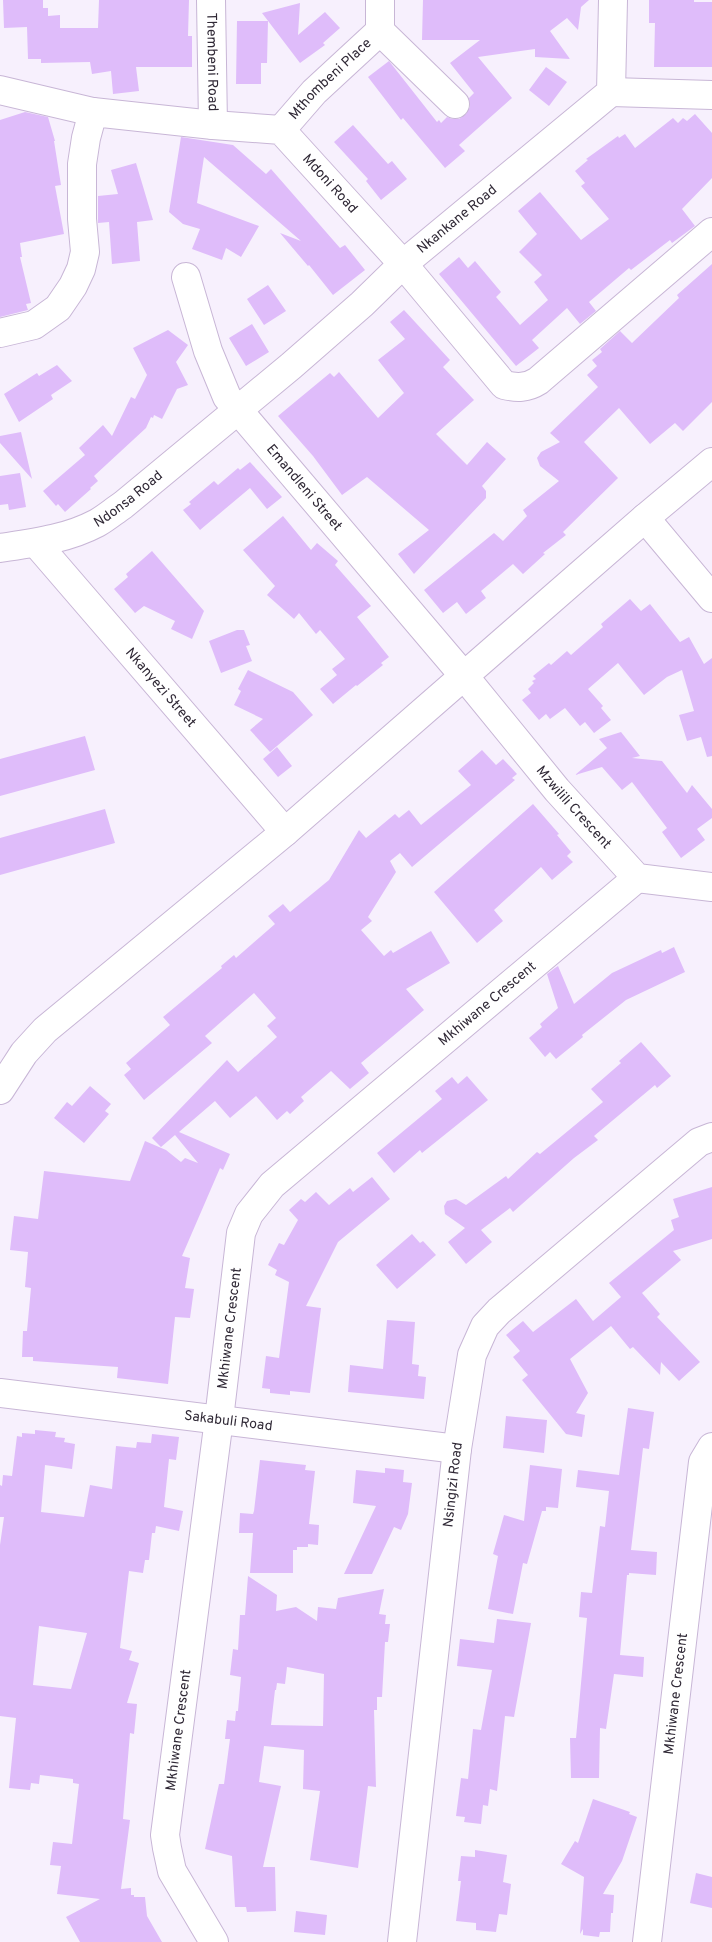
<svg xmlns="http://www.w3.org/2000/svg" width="712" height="1942" font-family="Overpass,sans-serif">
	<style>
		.building { fill: #dfbcfa; fill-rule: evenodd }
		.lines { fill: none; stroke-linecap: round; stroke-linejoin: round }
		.minor-casing { stroke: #c8b6d6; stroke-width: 30 }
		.minor { stroke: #fff; stroke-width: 28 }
		.labels { text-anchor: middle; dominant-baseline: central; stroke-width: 5; stroke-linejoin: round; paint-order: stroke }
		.street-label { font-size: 14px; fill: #302936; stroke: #f7f0fd }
	</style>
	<rect width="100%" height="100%" fill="#f7f0fd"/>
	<path class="building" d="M3,0H43V8H48V16L60,15V28H98L99,0H189L188,36H192V67H136L139,91L113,94L111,71L92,74L90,62L41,63V59H28L27,27L4,28Z
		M423,0H589L581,7L578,30L567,18L550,31L570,59L535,57V49L478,57L512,98L459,145L465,151L445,168L403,118L401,120L368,77L389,61L437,122L439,120L441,123L447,117L452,119H459L466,114L470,107L469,98L474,93L450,63L480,40H422Z
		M649,0H694V2H712V67H654L655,23H649Z
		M300,3L298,35L325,12L340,28L323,43L325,45L300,63L262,13Z
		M237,21H268L267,63H261V84H236Z
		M546,67L567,82L549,106L529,90Z
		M25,112L48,117L55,141H54L61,185L55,186L64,234L20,243L22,257H20L31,303L26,304L28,310L0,317V120Z
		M695,114L712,133V178L682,209L695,226L672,243L670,240L631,270L629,268L589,302L596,311L580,324L567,308L532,340L539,348L516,366L439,274L459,257L468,268L475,261L501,292L496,297L520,325L548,300L534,282L542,275L519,252L537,234L518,211L540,192L581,240L609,219L581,186L585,183L575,171L588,160L586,159L618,136L619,138L625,134L635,148L673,118L678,123L683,118L687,121Z
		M353,125L388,164L392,161L407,179L381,200L366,181L368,179L334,142Z
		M181,137L233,145L266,174L271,169L340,248L345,245L365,270L333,295L309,265L308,266L280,233L301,241L204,157L197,203L259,226L241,257L226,248L222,260L192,249L200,229L183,224L169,212Z
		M136,163L153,220L137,222L140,261L112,264L109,222L98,223V196L118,194L111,170Z
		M712,264V402L683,431L675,423L650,444L619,408L584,442L618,478L563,532L566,535L543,553L545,554L523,574L513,564L481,591L486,598L466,614L457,602L443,613L424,590L494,533L503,541L527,516L523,510L559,481L540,466L537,458L541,452L560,442L550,433L598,387L587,375L597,366L592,360L602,352L600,349L620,331L632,343L679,298L677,295Z
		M268,285L286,311L264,325L247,299Z
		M404,310L450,360L443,367L474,400L436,434L467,465L487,442L506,459L482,486L486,491V498L414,574L398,554L429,530L367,477L342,495L313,456L278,416L330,373L334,377L339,372L378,418L404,393L378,360L405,339L390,322Z
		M252,324L269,352L246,366L229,338Z
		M168,330L188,345L176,362L188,385L177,389L162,419L154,415L153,418L151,417L146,428L94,476L98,481L90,488L91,489L65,512L58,504L56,506L43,491L85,455L79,448L103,425L112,436L131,397L135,399L147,375L133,348Z
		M57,365L72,381L51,395L53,399L19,422L4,394L37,373L39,376Z
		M21,432L32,479L0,443V436Z
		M250,462L282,497L267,509L250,488L200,530L183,510L191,504L189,502L214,481L218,485L238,468L240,470Z
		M20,473L26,507L9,510L8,504L0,505V476Z
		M283,516L311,550L317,543L338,561L335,565L371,606L357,617L389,657L381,663L383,665L357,686L356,685L333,704L320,689L337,675L332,669L345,659L320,630L316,634L299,613L294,619L267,595L275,586L243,550Z
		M152,551L204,611L192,639L171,629L175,621L144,606L135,613L114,589L128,577L126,574Z
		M630,599L641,611L650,604L680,642L689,637L704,664L712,658V756L707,757L701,737L687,741L679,715L694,711L682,670L667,677L644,695L618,663L588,689L603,706L601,708L611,720L594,733L585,722L580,726L565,708L550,719L546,714L539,720L522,700L531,693L528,689L534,683L532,681L536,679L533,676L549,663L551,665L567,651L571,655L603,627L601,624Z
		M237,630H244L250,645L246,646L252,661L221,673L209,641Z
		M248,670L293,692L313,715L270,752L250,730L263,719L234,705L241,691L238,689Z
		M621,732L640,756L632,758L662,761L687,793L692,785L712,809V818L697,829L705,840L681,858L662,832L667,828L632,782L622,790L602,767L575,775L607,748L599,739Z
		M85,736L95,770L0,796V759Z
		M277,747L292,766L278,777L263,759Z
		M482,750L496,765L503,759L517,774L512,778L515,780L412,867L400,853L390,861L396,872L368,917L372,921L361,930L384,956L391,950L393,953L431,931L450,963L406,989L424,1010L361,1063L369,1073L350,1089L331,1071L301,1097L304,1101L290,1114L287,1111L277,1120L256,1096L230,1118L215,1101L179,1132L230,1154L223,1170L220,1168L182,1256L190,1258L185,1288L194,1289L190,1318L175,1317L168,1384L117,1378L118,1367L33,1361V1357H22L23,1331H27L31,1288L25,1287L28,1252L10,1250L14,1216L38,1219L44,1171L130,1181L145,1141L166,1150L181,1162L185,1158L198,1163L175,1135L161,1147L152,1138L227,1060L238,1072L277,1037L267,1026L276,1018L254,993L205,1036L212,1043L144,1100L124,1075L131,1069L126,1063L170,1025L163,1017L222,968L221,966L234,955L236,958L275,924L268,916L283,904L290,912L329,880L359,830L366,838L395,814L399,818L409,810L421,825L471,785L458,771Z
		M533,804L559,834L557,835L571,852L567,856L573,862L552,880L541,867L494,910L503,921L477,943L434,892Z
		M105,809L115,843L0,875V838Z
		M674,947L685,972L626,1000L582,1035L583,1037L556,1059L550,1052L545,1057L529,1038L542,1027L540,1024L558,1008L547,974L555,968L558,966L574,1004L612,973L661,950L662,953Z
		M641,1042L671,1076L657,1088L655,1085L594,1136L598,1140L574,1158L513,1212L510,1208L481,1230L492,1242L466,1264L448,1242L465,1228L445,1214L444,1206L447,1201L456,1199L466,1205L506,1176L508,1179L537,1152L540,1154L603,1102L591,1089L621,1063L619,1061Z
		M467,1076L488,1100L422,1153L420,1150L394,1173L377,1153L442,1099L435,1091L452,1077L458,1084Z
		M90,1086L111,1104L105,1111L109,1114L84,1143L54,1118L67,1102L72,1106Z
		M372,1177L390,1199L338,1242L306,1306L321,1308L310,1393L290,1391V1395L270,1393V1389L262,1388L266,1356L279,1358L289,1282L275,1275L277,1270L268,1265L279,1243L284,1245L298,1220L289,1210L301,1199L305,1202L316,1192L329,1205L350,1188L353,1192Z
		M712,1187V1239L673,1251L681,1260L642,1293L660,1314L657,1317L700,1362L679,1381L661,1362L660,1375L633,1347L630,1349L611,1326L570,1359L588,1393L576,1413L585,1415L582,1437L566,1434L522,1380L528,1375L513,1357L520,1351L506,1335L523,1321L533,1332L576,1299L593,1321L621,1297L609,1283L674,1230L671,1220L679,1217L673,1199Z
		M412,1234L420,1243L423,1241L436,1255L397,1289L376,1265Z
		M387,1320L415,1322L412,1364L419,1365L418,1376L426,1377L424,1399L348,1392L350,1365L383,1369Z
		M628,1408L654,1412L649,1449L643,1448L631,1550L657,1552L656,1575L629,1573V1575H627L620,1655L644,1657L643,1677L614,1674L606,1729L600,1728L599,1778H571L570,1738H576L587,1618L579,1617L581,1592L592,1593L600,1526L605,1527L609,1491L576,1487L578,1470L619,1475Z
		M506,1416L547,1420L544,1453L503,1448Z
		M35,1430L56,1432L55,1437L65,1438L64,1442L75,1444L72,1469L45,1465L41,1512L84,1517L90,1485L112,1489L116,1446L136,1448L137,1442L151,1443L152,1434L179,1437L176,1460L169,1459L164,1507L183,1511L179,1531L156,1526L155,1533H152L149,1560H145L143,1573L129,1571L120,1648L132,1651L129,1660L139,1663L127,1703L137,1704L134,1734L130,1733L124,1806L123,1819L130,1820L121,1889L131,1888V1895H134V1897H145L147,1916L162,1942H80L66,1917L100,1899L57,1894L61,1866L50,1865L53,1842L72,1844L79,1784L73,1783V1779L40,1775L39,1784L31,1783L30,1790L9,1788L16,1718L0,1716V1545L4,1517H0V1485L2,1486L3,1475L12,1476L17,1436L22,1437V1433L35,1434ZM39,1626L87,1633L71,1689L33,1685Z
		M260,1460L306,1465L305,1470L315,1471L309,1524L319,1525L318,1545L308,1544V1547H297V1550H293V1573H250L253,1533H239L240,1513L253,1514L254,1511Z
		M530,1465L562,1469L558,1508L546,1507V1511H542L527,1564L523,1563L513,1614L488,1609L498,1556L493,1554L504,1515L524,1521Z
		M385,1468L404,1470L403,1482L412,1483L408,1514L401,1530L394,1527L372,1574H344L376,1506L353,1503L356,1470L385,1473Z
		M248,1576L277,1595L276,1611L296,1607L317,1621L318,1607L336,1609L338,1598L384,1589L379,1614L386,1615L385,1624H390L388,1642H385L382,1697H377V1710H374L376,1787L368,1786L358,1868L310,1860L320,1791L303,1789L304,1750L264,1746L259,1782L281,1786L263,1867H275L276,1911L247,1912L246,1907H235L232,1856L205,1849L219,1784H224L230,1739H225L227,1720L235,1721L236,1711H238L241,1677L230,1675L233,1649L238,1650L240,1615H245ZM287,1667L324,1674L323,1726L271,1725L275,1690H276L277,1683L285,1684Z
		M497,1619L531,1623L514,1717L505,1716L497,1791L490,1789L488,1806L483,1805L481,1824L464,1822L465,1817L456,1816L461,1778L468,1779L473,1729L481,1730L492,1670L457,1666L460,1639L494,1643Z
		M593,1799L630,1812L629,1814L637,1817L622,1861L603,1894L614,1895L613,1913H611L610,1932H600L599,1937L583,1935V1929L580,1934L584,1877L561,1864L575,1841L578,1843Z
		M475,1850L507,1855L503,1882L511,1884L507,1915L499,1914L496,1932L476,1930V1923L456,1921L461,1881H458L461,1856L475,1857Z
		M696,1873L712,1877V1908L690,1903Z
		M296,1911L327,1915L325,1935L294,1932Z"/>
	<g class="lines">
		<defs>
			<g id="minor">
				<path id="s1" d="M211,0L213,125"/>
				<path d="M380,31L455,104"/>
				<path d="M0,90L93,112"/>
				<path d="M611,92L712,95"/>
				<path id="s2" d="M281,130L314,92L380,31V0"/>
				<path id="s3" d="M186,277L208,351L227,397L464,676L557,790L637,878L712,887"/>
				<path id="s4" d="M0,333L34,325L58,308L73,286L81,269L85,252L82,219V164L86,138L93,112L213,125L281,130L403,264L504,385C517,388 527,388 538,381L712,232"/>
				<path d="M645,518L712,598"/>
				<path id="s5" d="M36,543L285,832"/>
				<path id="s6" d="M0,548C33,543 67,539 97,523C106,518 114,511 123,505L291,366L362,304L403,264L611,92L613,0"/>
				<path d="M0,1090L24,1053L45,1030L285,832L645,518L712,462"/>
				<path id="s7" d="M0,1393L457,1449"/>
				<path id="s8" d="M214,1942L172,1871L167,1848L165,1835L219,1419L241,1233L249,1214L272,1185L637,878"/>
				<path id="s9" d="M402,1942L457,1449L472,1355L485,1326L499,1311L699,1142L712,1137"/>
				<path id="s10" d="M647,1942L703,1462L712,1447"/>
			</g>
		</defs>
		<use href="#minor" class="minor-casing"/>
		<use href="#minor" class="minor"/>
	</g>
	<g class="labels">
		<g class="street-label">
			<text stroke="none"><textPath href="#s1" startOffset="62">Thembeni Road</textPath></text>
			<text stroke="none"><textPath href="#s2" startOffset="71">Mthombeni Place</textPath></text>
			<text stroke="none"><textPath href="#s4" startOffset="530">Mdoni Road</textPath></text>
			<text stroke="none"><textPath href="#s6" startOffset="572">Nkankane Road</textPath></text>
			<text stroke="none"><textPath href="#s3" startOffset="246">Emandleni Street</textPath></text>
			<text stroke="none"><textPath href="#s6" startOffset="140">Ndonsa Road</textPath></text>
			<text stroke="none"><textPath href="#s5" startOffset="191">Nkanyezi Street</textPath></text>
			<text stroke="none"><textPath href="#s3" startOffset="664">Mzwilili Crescent</textPath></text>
			<text stroke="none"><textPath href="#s8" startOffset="1065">Mkhiwane Crescent</textPath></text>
			<text stroke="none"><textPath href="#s8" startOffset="630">Mkhiwane Crescent</textPath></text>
			<text stroke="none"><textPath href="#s7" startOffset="230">Sakabuli Road</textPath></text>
			<text stroke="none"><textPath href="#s9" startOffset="460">Nsingizi Road</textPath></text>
			<text stroke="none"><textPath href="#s10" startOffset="250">Mkhiwane Crescent</textPath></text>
			<text stroke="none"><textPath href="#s8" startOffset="225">Mkhiwane Crescent</textPath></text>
		</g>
	</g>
</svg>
